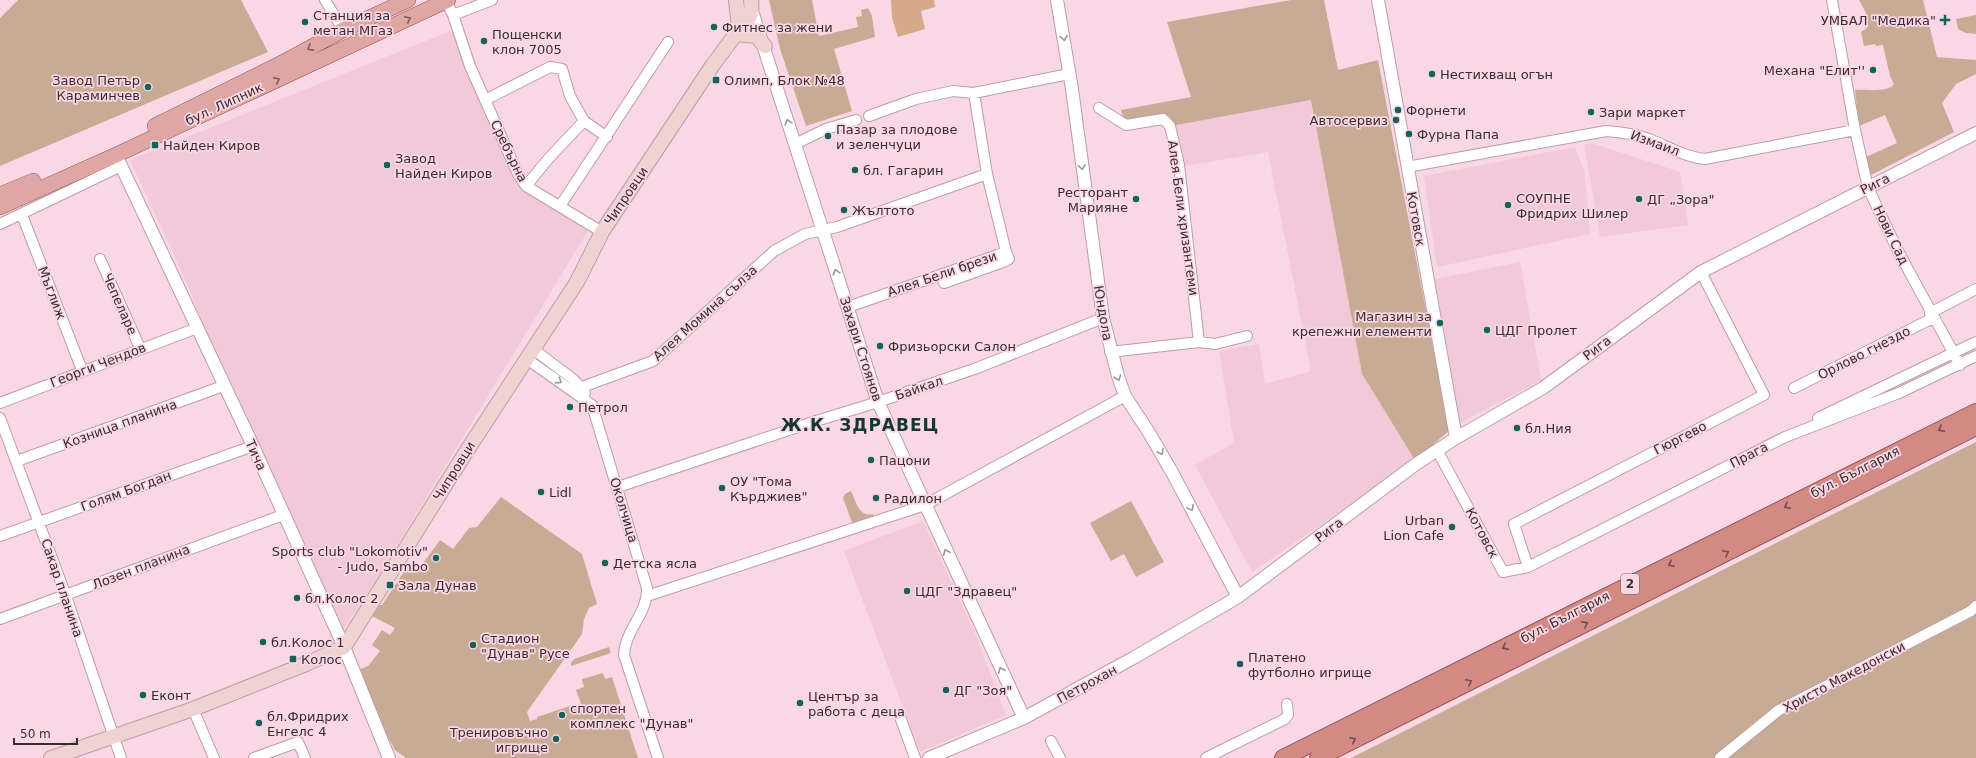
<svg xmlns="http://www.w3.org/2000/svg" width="1976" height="758" font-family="'DejaVu Sans',sans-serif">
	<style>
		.built { fill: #f1c9d9 }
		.green { fill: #c8ab95 }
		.forest { fill: #d4aa8a }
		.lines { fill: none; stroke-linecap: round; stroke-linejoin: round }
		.minor-casing { stroke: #bc9da9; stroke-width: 12 }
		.tertiary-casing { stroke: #bc9da9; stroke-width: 14 }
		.secondary-casing { stroke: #bc9da9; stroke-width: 16 }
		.primary-casing { stroke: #975653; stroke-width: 16 }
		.trunk-casing { stroke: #975653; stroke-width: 18 }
		.minor { stroke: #fff; stroke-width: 10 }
		.tertiary { stroke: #fff; stroke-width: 12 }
		.secondary { stroke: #efd3d1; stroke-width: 14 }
		.primary { stroke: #dfa7a3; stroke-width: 15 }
		.trunk { stroke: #d48a84; stroke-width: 16 }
		.oneway { stroke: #7c5e5f }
		.oneway2 { stroke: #9c9698 }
		.oneway3 { stroke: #704e4f }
		.poi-dot { fill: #15625d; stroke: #f9d7e4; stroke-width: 1.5 }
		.labels { text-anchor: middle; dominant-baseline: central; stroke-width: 3.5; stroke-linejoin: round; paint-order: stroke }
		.shield { fill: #f9d7e4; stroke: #736067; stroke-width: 1 }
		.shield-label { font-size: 12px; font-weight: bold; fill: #3a2d32 }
		.poi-label { font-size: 13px; fill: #3a2d32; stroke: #f9d7e4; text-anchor: start }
		.street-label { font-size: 13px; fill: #3a2d32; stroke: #f9d7e4 }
		.district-label { font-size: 17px; font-weight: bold; letter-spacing: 1px; fill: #153734; stroke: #f9d7e4 }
	</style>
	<rect width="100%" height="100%" fill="#f9d7e4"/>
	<path class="built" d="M453,30L511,173L524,191L589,229L372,587L341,632L224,375L182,272L130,160Z
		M1311,100L1362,374L1415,460L1252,572L1195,465L1234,443L1219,351L1259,344L1265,384L1311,371L1268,152L1178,167L1171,126L1260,107Z
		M1592,143L1680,172L1688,225L1600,237L1584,145Z
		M1575,147L1584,170L1590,234L1437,267L1424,176Z
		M1520,262L1541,380L1460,423L1435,279Z
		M923,521L974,631L1006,715L920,752L844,551Z"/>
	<path class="green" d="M18,0H241L268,52L0,166V18Z
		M769,0H812L819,36L858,27L856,17L862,16L861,10L868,8L872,16L875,37L834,49L852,111L806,126L780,49Z
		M1291,0H1324L1338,70L1378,60L1449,431L1415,460L1362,374L1311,100L1171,126L1163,119L1126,125L1121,110L1191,97L1167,22Z
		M1859,0H1923L1937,57L1976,60V74L1956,84L1942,103L1954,132L1871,175L1866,157L1897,143L1885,115L1859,126L1855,90C1865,89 1888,93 1894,84L1890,76L1883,45L1876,46L1875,44L1864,46L1861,32L1868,27L1866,13Z
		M1976,15V34L1966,33L1958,29L1956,19Z
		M1976,442V758H1351Z
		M851,491C856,501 859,518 873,514L876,520L854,528L843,498L845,494Z
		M501,497L582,554L597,604L589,608L584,619L582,634L527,712L530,721L537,719V717L573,705L574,707L581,704L576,690L584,687L582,679L603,673L605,679L612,677L638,758H406L395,750L387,735L359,670L368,666L380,651L372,645L382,630L390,635L395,628L372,616L380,605H382L409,564L418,570L440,540L453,549L469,528L477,527Z
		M1131,501L1164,562L1136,577L1124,554L1111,561L1090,523Z
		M609,647L611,653L571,666V663L574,659Z"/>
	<path class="forest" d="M891,0H934L935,7L921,11L925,29L898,37L892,18Z"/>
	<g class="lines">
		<defs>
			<path id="minor" d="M325,0L343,30
				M1832,0L1855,130L1868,188L1898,251L1960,365
				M446,1L453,15L470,66L518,174L526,186L602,232
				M453,15L492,0
				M485,100L550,67L562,69L570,96L584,121L607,137
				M1099,108L1126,125L1163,119L1170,126L1179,165L1199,342
				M869,116L916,99L953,91L974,93L1069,74
				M795,144L826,129L856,120
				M1407,167L1606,131C1620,132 1635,134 1649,139C1667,146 1685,157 1705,159L1855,130
				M526,186L549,158L584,121
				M560,206L668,42
				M22,215L82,370
				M0,224L121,166
				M100,259L140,348
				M941,275L944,283L1003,262L1009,259L1006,252
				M848,307L1006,252L987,174
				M1930,313L1976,289
				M533,349L573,379L585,393
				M1110,352L1199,342L1215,344L1247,336
				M527,359L592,405L647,588C648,613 625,630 624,655L658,758
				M582,387L653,361L774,251L805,234L837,227L987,174L974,93
				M1794,388L1933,318
				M0,403L197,328
				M0,418L66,596L121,758
				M1818,418L1976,342
				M1437,450L1503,572L1528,567L1785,437L1899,393L1976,356
				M17,461L223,386
				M618,487L816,421L878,402L977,368L1103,318
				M0,536L253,446
				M1528,567L1514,524L1764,395L1701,272
				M647,596L925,505L1125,396
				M0,619L283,515
				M193,709L214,758
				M899,714L915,758
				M1051,741L1060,758
				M254,758L298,742L305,758
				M1206,758L1285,719L1288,715L1287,704
				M1720,758L1779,710L1971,611L1976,606"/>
			<path id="tertiary" d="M1057,0L1072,89L1103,318L1118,376L1125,396L1148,431L1173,474L1238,597
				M1378,0L1456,438
				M752,11L878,402L1024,718
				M116,155L253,446L344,647L389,758
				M929,758L1024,718L1135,657L1238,597L1416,464L1456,438L1543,388L1701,272L1976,133"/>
			<path id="secondary" d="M736,34C748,23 753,16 751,0
				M736,34L756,36L765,46
				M51,758L193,709L306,664L344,647L466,452L577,282L602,232L712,66L733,38L739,27L736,0"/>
			<path id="primary" d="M155,126L280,64L343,30L408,0
				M0,195L33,181
				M0,207L116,155L448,0"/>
			<path id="trunk" d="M1283,758L1976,412
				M1318,758L1976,427"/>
		</defs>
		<use href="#minor" class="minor-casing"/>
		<use href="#tertiary" class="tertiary-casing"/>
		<use href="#secondary" class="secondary-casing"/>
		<use href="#primary" class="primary-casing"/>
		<use href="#trunk" class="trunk-casing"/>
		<use href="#minor" class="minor"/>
		<use href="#tertiary" class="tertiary"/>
		<use href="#secondary" class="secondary"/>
		<use href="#primary" class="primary"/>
		<use href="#trunk" class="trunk"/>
	</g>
	<defs><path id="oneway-chevron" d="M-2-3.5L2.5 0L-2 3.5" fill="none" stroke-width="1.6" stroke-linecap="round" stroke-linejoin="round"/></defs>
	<g class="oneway">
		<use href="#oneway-chevron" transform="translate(408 19) rotate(-25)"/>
		<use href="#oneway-chevron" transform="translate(310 48) rotate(151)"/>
		<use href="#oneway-chevron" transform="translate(277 80) rotate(-25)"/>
	</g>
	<g class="oneway2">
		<use href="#oneway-chevron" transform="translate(1064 38) rotate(81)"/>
		<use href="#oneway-chevron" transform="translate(788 122) rotate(-107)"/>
		<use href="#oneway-chevron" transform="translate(1082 167) rotate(82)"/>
		<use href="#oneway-chevron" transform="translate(836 272) rotate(-108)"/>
		<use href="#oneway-chevron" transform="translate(1118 378) rotate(71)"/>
		<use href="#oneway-chevron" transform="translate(559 381) rotate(33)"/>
		<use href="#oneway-chevron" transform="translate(1161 452) rotate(60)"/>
		<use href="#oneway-chevron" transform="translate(1191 508) rotate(62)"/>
		<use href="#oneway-chevron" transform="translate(946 552) rotate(-115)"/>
		<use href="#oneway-chevron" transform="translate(1001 670) rotate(-115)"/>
	</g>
	<g class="oneway3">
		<use href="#oneway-chevron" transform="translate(1941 429) rotate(153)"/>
		<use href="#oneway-chevron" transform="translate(1787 506) rotate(153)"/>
		<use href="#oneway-chevron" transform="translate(1726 553) rotate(-27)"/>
		<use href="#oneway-chevron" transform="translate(1671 564) rotate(153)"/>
		<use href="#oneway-chevron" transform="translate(1585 624) rotate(-27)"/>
		<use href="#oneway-chevron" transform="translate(1505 647) rotate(153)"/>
		<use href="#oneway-chevron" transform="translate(1469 682) rotate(-27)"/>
		<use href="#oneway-chevron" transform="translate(1353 740) rotate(-27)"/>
	</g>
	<g class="poi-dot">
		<path d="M1943 14h4v4h4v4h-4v4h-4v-4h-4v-4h4z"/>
		<circle cx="305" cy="22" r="4"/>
		<circle cx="714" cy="27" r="4"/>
		<circle cx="484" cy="41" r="4"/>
		<circle cx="1873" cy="70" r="4"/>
		<circle cx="1432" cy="74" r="4"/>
		<rect x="712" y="76" width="8" height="8" rx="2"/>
		<circle cx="148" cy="87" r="4"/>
		<circle cx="1398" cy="110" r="4"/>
		<circle cx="1591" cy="112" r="4"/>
		<circle cx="1396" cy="120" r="4"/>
		<circle cx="1409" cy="134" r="4"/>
		<circle cx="828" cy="136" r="4"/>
		<rect x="151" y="141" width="8" height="8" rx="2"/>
		<circle cx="387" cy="165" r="4"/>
		<circle cx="855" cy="170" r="4"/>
		<circle cx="1136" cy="199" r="4"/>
		<circle cx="1639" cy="199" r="4"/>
		<circle cx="1508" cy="205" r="4"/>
		<circle cx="844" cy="210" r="4"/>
		<circle cx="1440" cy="323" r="4"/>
		<circle cx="1487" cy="330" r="4"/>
		<circle cx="880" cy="346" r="4"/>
		<circle cx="570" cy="407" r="4"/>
		<circle cx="1517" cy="428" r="4"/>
		<circle cx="871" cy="460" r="4"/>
		<circle cx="722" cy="488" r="4"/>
		<circle cx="541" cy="492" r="4"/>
		<circle cx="876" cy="498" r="4"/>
		<circle cx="1452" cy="527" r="4"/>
		<circle cx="436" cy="558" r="4"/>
		<circle cx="605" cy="563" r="4"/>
		<rect x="386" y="581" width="8" height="8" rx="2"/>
		<circle cx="907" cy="591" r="4"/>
		<circle cx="297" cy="598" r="4"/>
		<circle cx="263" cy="642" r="4"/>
		<circle cx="473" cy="645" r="4"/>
		<rect x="289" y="655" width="8" height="8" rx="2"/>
		<circle cx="1240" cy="664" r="4"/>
		<circle cx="946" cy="690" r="4"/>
		<circle cx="143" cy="695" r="4"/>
		<circle cx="800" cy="703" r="4"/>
		<circle cx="562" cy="715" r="4"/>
		<circle cx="259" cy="723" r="4"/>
		<circle cx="556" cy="739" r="4"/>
	</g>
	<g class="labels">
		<rect class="shield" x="1621" y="574" width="18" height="20" rx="3"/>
		<g class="shield-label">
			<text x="1630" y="584">2</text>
		</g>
		<g class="poi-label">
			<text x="313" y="15">Станция за<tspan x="313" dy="15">метан МГаз</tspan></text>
			<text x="1936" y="20" text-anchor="end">УМБАЛ "Медика"</text>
			<text x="722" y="27">Фитнес за жени</text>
			<text x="492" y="34">Пощенски<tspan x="492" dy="15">клон 7005</tspan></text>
			<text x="1865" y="70" text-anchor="end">Механа "Елит''</text>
			<text x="1440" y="74">Нестихващ огън</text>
			<text x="140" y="80" text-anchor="end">Завод Петър<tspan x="140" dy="15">Караминчев</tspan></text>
			<text x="724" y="80">Олимп, Блок №48</text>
			<text x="1406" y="110">Форнети</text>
			<text x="1599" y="112">Зари маркет</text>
			<text x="1388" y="120" text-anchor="end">Автосервиз</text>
			<text x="836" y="129">Пазар за плодове<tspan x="836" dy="15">и зеленчуци</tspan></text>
			<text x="1417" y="134">Фурна Папа</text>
			<text x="163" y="145">Найден Киров</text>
			<text x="395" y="158">Завод<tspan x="395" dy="15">Найден Киров</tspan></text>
			<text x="863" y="170">бл. Гагарин</text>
			<text x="1128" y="192" text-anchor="end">Ресторант<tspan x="1128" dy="15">Марияне</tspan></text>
			<text x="1516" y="198">СОУПНЕ<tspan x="1516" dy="15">Фридрих Шилер</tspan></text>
			<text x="1647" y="199">ДГ „Зора"</text>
			<text x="852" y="210">Жълтото</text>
			<text x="1432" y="316" text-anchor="end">Магазин за<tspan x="1432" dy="15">крепежни елементи</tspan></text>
			<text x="1495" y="330">ЦДГ Пролет</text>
			<text x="888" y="346">Фризьорски Салон</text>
			<text x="578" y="407">Петрол</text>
			<text x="1525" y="428">бл.Ния</text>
			<text x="879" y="460">Пацони</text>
			<text x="730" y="481">ОУ "Тома<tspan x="730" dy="15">Кърджиев"</tspan></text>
			<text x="549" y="492">Lidl</text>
			<text x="884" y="498">Радилон</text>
			<text x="1444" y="520" text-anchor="end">Urban<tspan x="1444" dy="15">Lion Cafe</tspan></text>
			<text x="428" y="551" text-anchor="end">Sports club "Lokomotiv"<tspan x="428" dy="15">- Judo, Sambo</tspan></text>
			<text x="613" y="563">Детска ясла</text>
			<text x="398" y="585">Зала Дунав</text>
			<text x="915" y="591">ЦДГ "Здравец"</text>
			<text x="305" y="598">бл.Колос 2</text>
			<text x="481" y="638">Стадион<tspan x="481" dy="15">"Дунав" Русе</tspan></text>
			<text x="271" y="642">бл.Колос 1</text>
			<text x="1248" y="657">Платено<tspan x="1248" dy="15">футболно игрище</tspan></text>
			<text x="301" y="659">Колос</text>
			<text x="954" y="690">ДГ "Зоя"</text>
			<text x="151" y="695">Еконт</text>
			<text x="808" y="696">Център за<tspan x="808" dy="15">работа с деца</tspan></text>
			<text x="570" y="708">спортен<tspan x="570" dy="15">комплекс "Дунав"</tspan></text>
			<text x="267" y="716">бл.Фридрих<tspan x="267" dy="15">Енгелс 4</tspan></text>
			<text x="548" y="732" text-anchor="end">Тренировъчно<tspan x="548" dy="15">игрище</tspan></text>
		</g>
		<g class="street-label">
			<text transform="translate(224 104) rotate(-25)">бул. Липник</text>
			<text transform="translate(1655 143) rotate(20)">Измаил</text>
			<text transform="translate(509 151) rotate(64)">Сребърна</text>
			<text transform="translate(1875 184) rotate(-26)">Рига</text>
			<text transform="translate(626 196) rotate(-56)">Чипровци</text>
			<text transform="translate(1183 218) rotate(82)">Алея Бели хризантеми</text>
			<text transform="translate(1416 219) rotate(80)">Котовск</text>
			<text transform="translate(1891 235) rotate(64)">Нови Сад</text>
			<text transform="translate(942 274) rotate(-19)">Алея Бели брези</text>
			<text transform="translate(52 293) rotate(69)">Мъглиж</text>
			<text transform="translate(120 304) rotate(66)">Чепеларе</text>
			<text transform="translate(705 313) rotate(-42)">Алея Момина сълза</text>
			<text transform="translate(1103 313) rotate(80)">Юндола</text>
			<text transform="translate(1597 348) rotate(-37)">Рига</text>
			<text transform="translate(861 349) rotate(72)">Захари Стоянов</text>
			<text transform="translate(1864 353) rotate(-27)">Орлово гнездо</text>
			<text transform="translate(98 365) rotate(-21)">Георги Чендов</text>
			<text transform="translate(919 388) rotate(-19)">Байкал</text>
			<text transform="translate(120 424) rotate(-20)">Козница планина</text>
			<text transform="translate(1680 438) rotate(-27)">Гюргево</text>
			<text transform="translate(256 455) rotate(66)">Тича</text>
			<text transform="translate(1749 455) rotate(-27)">Прага</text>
			<text transform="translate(454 471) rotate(-58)">Чипровци</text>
			<text transform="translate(1855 472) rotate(-27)">бул. България</text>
			<text transform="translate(126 491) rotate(-20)">Голям Богдан</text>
			<text transform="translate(624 510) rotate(73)">Околчица</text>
			<text transform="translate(1329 530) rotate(-37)">Рига</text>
			<text transform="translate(1482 533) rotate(62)">Котовск</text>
			<text transform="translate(141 567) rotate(-21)">Лозен планина</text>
			<text transform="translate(62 588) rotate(71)">Сакар планина</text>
			<text transform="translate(1565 617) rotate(-27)">бул. България</text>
			<text transform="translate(1844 677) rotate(-28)">Христо Македонски</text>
			<text transform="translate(1087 684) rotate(-28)">Петрохан</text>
		</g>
		<g class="district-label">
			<text x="860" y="425">Ж.К. ЗДРАВЕЦ</text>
		</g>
	</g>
	<path d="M14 738v6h63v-6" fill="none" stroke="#3a2d32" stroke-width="2"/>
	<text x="20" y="738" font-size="12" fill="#3a2d32" stroke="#f9d7e4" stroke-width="3" paint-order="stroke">50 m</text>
</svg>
